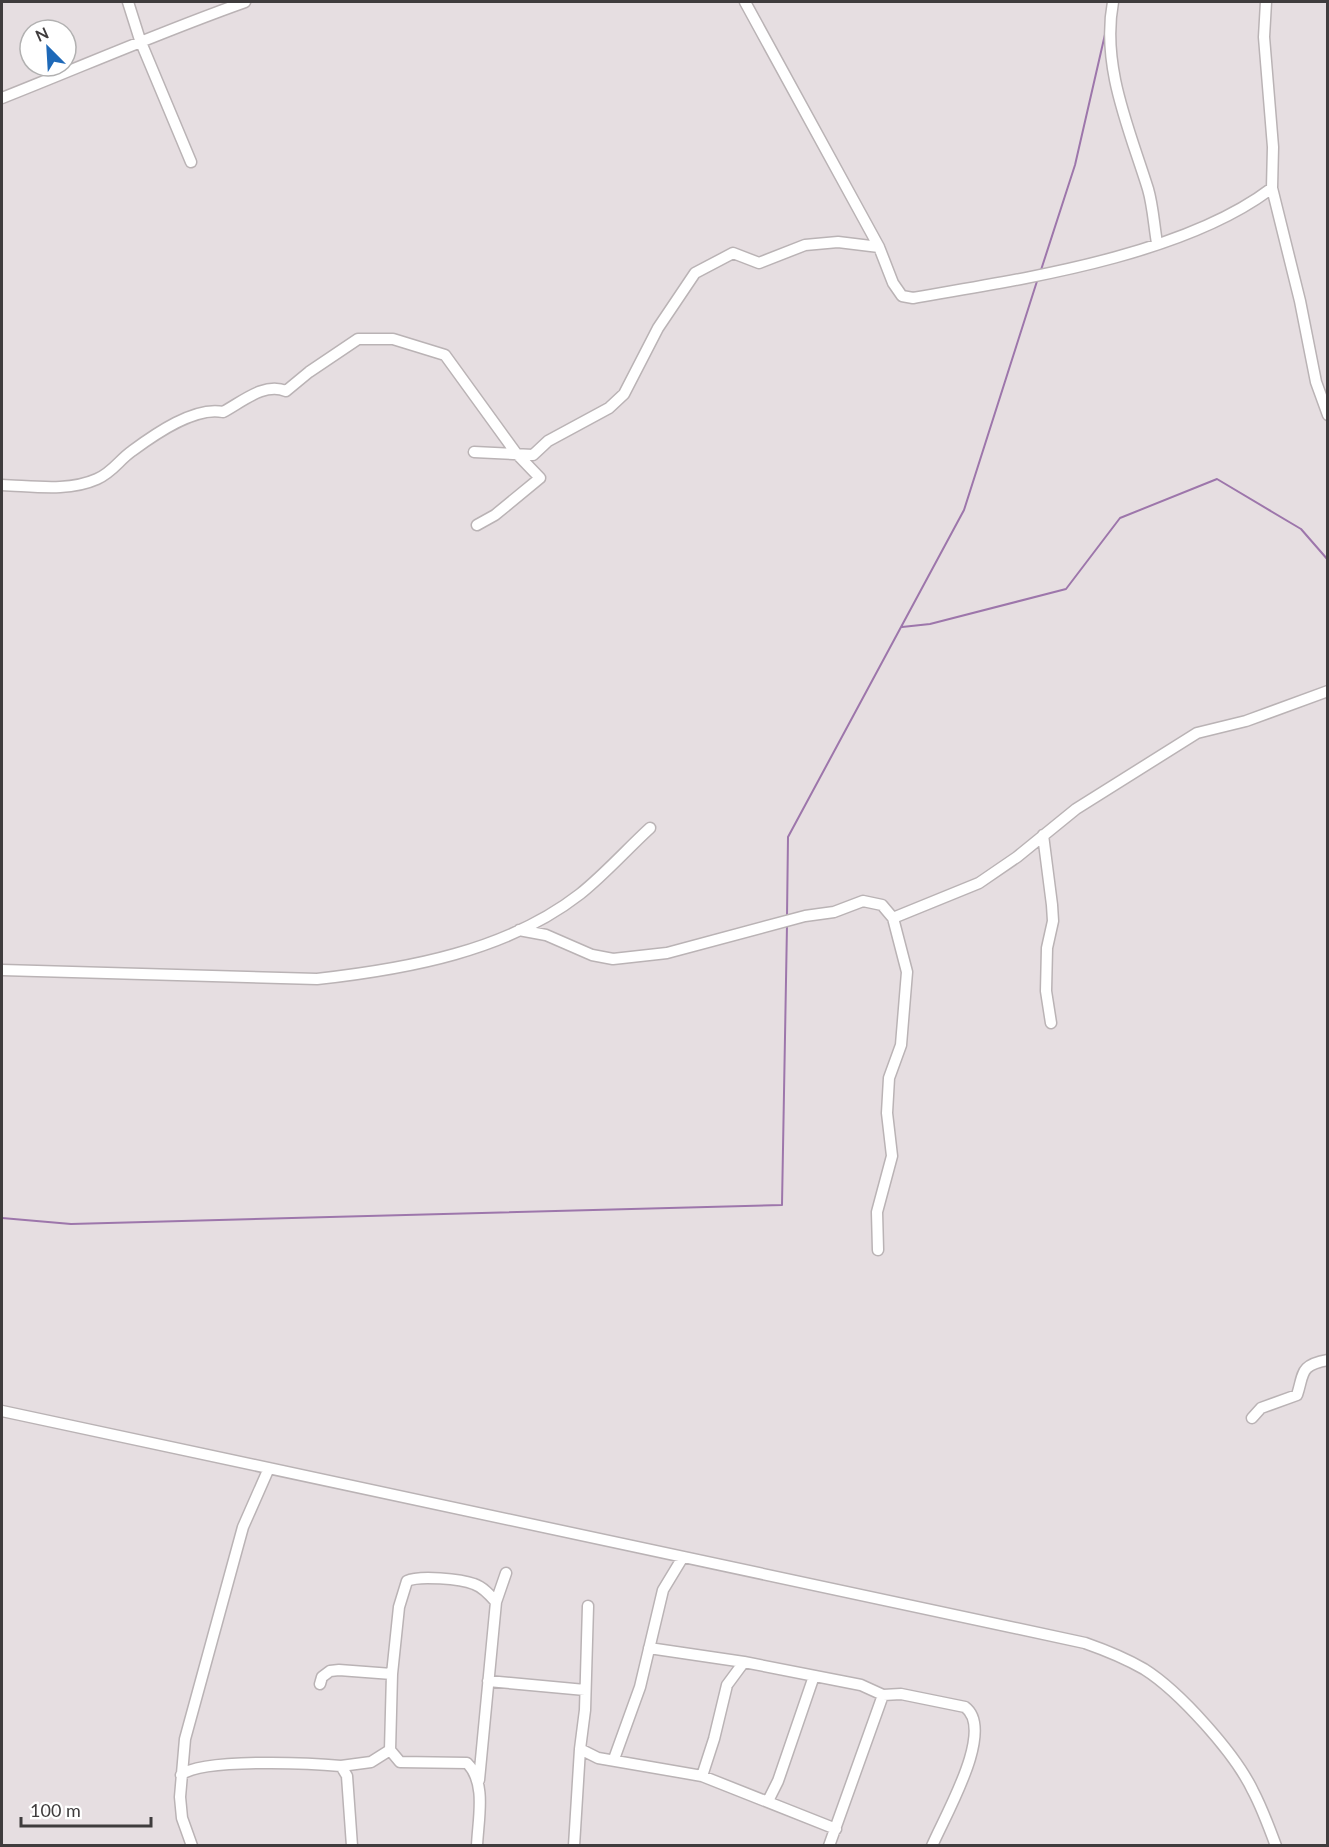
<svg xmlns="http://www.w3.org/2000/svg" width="1329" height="1847" font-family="Lato,sans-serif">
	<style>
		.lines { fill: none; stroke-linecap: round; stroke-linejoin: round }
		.stream { stroke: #9d76ab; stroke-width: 2 }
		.minor-casing { stroke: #bab3b5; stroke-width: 13 }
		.minor { stroke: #fff; stroke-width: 10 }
	</style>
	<rect width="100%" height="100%" fill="#e6dee1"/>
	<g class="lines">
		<path class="stream" d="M1041,270L1075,165L1106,30
			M902,627L930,624L1066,589L1120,518L1217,479L1301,529L1328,560
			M787,916L788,837L964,510L1038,278
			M2,1218L71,1224L782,1205L787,925"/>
		<defs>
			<path id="minor" d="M128,2L140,40L191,162
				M745,2L879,247L893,283L902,296L913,298C1022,279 1183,256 1272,188
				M1113,2C1101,66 1129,128 1148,189C1153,206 1154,226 1157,243
				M1266,2L1264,37L1273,147L1272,188L1300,301L1316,382L1328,415
				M2,98C83,66 163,31 245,2
				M474,452L533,455L548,441L609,408L624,394L658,328L695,273L733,253L759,263L805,245L838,242L879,247
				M2,485C33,486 68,492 97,479C113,472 119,460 132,451C155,434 195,406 223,412C242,402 264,382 286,391L309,372L358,339H393L445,355L516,453L540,478L495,515L477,525
				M1043,835L1052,905L1053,921L1047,948L1046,991L1051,1023
				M519,930L546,935L592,955L613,959L667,953L805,916L834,912L863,901L882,905L893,918
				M2,970L317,979C407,969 507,951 580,894C605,874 626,850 650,828
				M878,1250L877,1212L892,1156L887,1113L889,1078L901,1045L907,972L893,918L979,883L1017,857L1076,809L1197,733L1246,721L1328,691
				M2,1411L1085,1643C1105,1650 1125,1658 1144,1669C1179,1691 1235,1753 1253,1791C1262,1808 1269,1827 1276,1846
				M1252,1418L1261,1408L1297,1395C1304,1374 1299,1365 1328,1360
				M649,1648L744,1662L861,1685L883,1695L829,1846
				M488,1681L585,1690
				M320,1684L322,1677L330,1671L339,1670L392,1674
				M883,1695L901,1694L965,1707C996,1730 944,1817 932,1846
				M580,1749L598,1758L702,1776L836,1829
				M614,1759L640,1687L663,1590L683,1557
				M341,1766L371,1762L390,1750
				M181,1775C202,1758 310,1763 341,1766L347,1776L352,1846
				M702,1776L714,1739L727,1685L744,1662
				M479,1780L496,1602L506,1573
				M768,1801L778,1781L814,1676
				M192,1846L182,1818L180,1797L185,1739L243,1527L269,1468
				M477,1846C478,1819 487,1783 467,1763L400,1762L390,1750L392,1674L399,1607L407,1581C419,1575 461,1579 474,1584C483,1587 490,1595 496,1602
				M574,1846L580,1749L585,1710L588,1606"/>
		</defs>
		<use href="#minor" class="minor-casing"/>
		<use href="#minor" class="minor"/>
	</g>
	<rect width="1329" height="1847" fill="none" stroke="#3f3c3d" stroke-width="6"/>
	<g transform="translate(48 48) rotate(336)"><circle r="28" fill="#ffffff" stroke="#b2b1b1" stroke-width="1.5"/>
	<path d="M0-4.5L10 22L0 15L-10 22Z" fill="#1e69b8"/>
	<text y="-9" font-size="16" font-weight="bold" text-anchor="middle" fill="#3f3c3d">N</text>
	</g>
	<path d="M21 1817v9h130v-9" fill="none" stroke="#3f3c3d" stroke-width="3"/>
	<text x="30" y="1817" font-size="18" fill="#3f3c3d" stroke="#ffffff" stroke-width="4.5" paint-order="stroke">100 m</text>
</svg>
